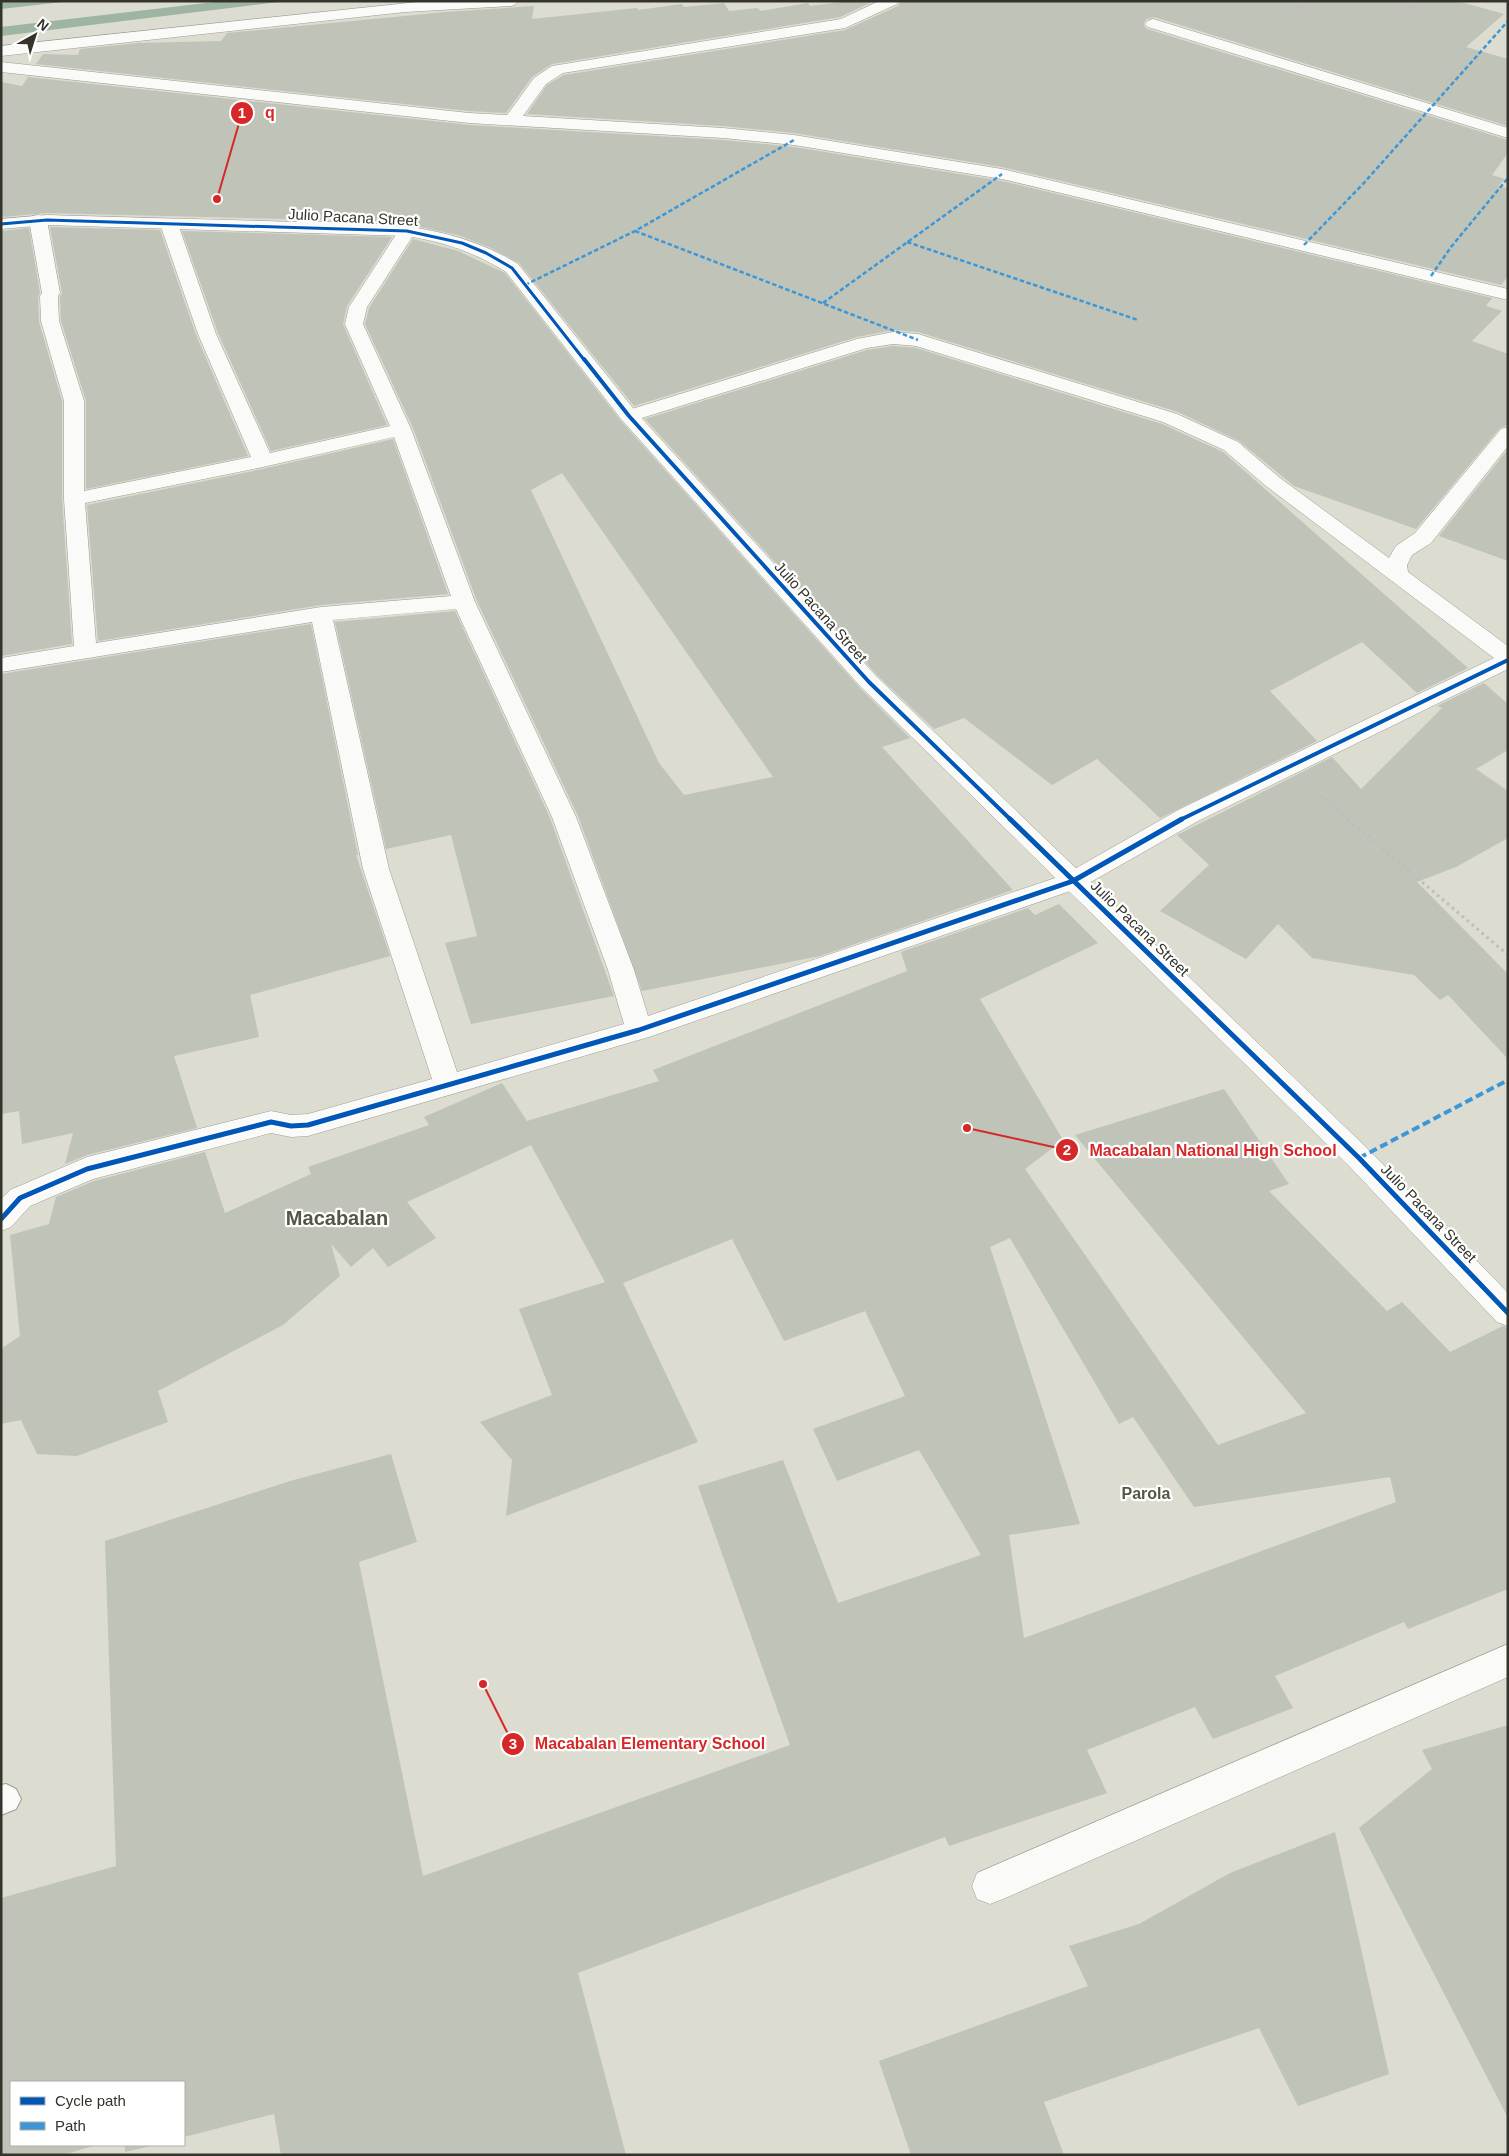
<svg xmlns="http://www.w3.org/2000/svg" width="1509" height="2156" font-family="Helvetica,sans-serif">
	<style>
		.water { fill: #9eb5a2 }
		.pier { fill: #dcdcd0 }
		.building { fill: #bfc3b8; fill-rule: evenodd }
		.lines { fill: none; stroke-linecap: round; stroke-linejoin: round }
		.service-casing { stroke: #9c9d94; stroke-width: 2 }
		.minor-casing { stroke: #9c9d94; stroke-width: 1 }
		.tertiary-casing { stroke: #9c9d94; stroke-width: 1 }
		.path-far2 { stroke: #bdbdb9; stroke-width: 2; stroke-dasharray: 1 2.5; stroke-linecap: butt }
		.path-far1 { stroke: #bdbdb9; stroke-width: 2.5; stroke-dasharray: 2 3; stroke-linecap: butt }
		.path { stroke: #bdbdb9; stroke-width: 3; stroke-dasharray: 2.5 4; stroke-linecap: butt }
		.service { fill: #fafaf8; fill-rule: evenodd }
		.minor { fill: #fafaf8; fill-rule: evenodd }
		.tertiary { fill: #fafaf8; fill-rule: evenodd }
		.quiet-far1 { stroke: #3d97d7; stroke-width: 2.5; stroke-dasharray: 4.5 2.5; stroke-linecap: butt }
		.quiet { stroke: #3d97d7; stroke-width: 4; stroke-dasharray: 8 4; stroke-linecap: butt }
		.cycleway-far2-casing { stroke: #fff; stroke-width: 5 }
		.cycleway-far1-casing { stroke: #fff; stroke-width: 6 }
		.cycleway-casing { stroke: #fff; stroke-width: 8 }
		.cycleway-far2 { stroke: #0057b8; stroke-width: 3 }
		.cycleway-far1 { stroke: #0057b8; stroke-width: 4 }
		.cycleway { stroke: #0057b8; stroke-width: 5 }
		.labels { text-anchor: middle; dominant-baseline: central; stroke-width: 4.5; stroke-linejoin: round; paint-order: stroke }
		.street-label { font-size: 15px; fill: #34342c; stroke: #fff }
		.neighbourhood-label { font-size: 16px; font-weight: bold; fill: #555643; stroke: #fff }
		.district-label { font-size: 20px; font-weight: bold; fill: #555643; stroke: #fff }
		.leader { fill: none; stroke: #d62828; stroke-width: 2 }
		.callout-dot { fill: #d62828; stroke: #fff; stroke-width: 2 }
		.mark-label { font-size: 15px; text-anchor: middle; font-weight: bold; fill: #fff }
		.callout-label { font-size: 16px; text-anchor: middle; font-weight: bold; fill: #d62828; stroke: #fff; stroke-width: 4.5; stroke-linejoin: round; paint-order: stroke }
	</style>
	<rect width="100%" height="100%" fill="#dcdcd0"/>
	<path class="water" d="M1,1H287L1,36Z"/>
	<path class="pier" d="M71,1H223L1,27V9Z"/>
	<path class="building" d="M849,1H874L840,17L552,64L532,77L506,113L469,111L36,64L43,54L78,55L80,49L139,43L221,41L227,33L446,12L534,6L532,19L637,8L638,10L682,4L684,7L724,3L729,11L757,8L761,11L808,3L810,6Z
		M901,1H1457L1504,14L1466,47L1508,59V126L1154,17L1147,19L1143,24L1147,29L1508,140V153L1492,175L1505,179L1498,186L1508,188V276L1501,285L1002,167L794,133L723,126L527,114L547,85L564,75L845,30L898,6Z
		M28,77L469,125L723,140L794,147L1002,181L1492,298L1486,306L1502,311L1472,341L1508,354V425L1500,428L1416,529L1294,486L1239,441L1178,412L918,332L893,330L857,337L634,406L519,263L489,247L458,235L407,224L363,221L47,213L1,217V82L22,86Z
		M50,227L160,230L196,335L248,456L86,489V401L61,321L60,297L62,293Z
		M29,228L40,293L38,296L39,322L62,401V499L72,644L1,656V231Z
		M182,231L392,237L347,306L343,324L387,425L271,451L218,333Z
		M413,239L458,251L505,273L621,421L860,688L910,738L882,747L1013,890L820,956L642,991L578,816L477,601L413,428L365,324L369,308ZM562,473L773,777L684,795L659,763L531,490Z
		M893,346L916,348L1162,424L1223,452L1468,668L1417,693L1362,642L1270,691L1317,741L1160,818L1097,759L1052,785L964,718L934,729L878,676L645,419L867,350Z
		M393,439L448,594L321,605L98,641L87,505L263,469Z
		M1508,449V561L1439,536Z
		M455,611L550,818L614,996L471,1024L445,943L477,936L451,835L386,849L335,622Z
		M311,624L358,855H356L390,956L250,995L259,1037L174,1056L197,1128L87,1155L65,1164L73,1133L22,1144L19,1111L1,1114V674Z
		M1484,683L1508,704V750L1476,769L1508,791V838L1456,867L1417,882L1508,974V1059L1448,995L1440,1000L1414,975L1312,958L1278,924L1246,959L1160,911L1209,865L1177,835L1332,757L1361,789L1442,708L1437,706Z
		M1059,904L1098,943L980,999L1063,1140L1025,1169L1218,1445L1306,1413L1075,1135L1224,1089L1289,1184L1269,1191L1387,1311L1402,1302L1450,1352L1503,1326L1508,1328V1589L1408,1629L1404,1622L1275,1676L1293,1708L1213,1739L1195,1707L1087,1750L1107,1793L949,1846L945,1837L578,1973L626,2155H281L274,2114L184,2137V2082H11V2145H96L63,2155H1V1898L116,1866L105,1541L290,1481L391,1454L417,1542L359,1562L423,1876L790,1745L698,1486L783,1460L838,1603L981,1555L919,1450L837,1481L813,1429L905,1396L865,1311L784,1341L732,1239L623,1283L698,1442L506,1516L512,1460L480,1422L552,1395L519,1309L605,1282L531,1145L407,1202L436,1238L388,1267L373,1248L351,1267L331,1244L340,1276L283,1325L158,1391L168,1422L77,1456L37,1454L21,1420L1,1424V1349L20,1336L10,1235L49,1224L56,1197L94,1181L205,1152L225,1213L311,1174L308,1167L429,1125L424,1117L502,1083L527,1121L659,1081L653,1070L907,971L901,952L1028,908L1035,915ZM1010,1238L1119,1424L1133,1417L1194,1507L1390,1477L1396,1502L1024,1638L1009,1535L1080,1524L990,1247Z
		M1508,1725V2118L1359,1828L1432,1769L1422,1750Z
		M1335,1832L1389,2074L1298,2106L1259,2028L1044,2102L1064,2155H911L879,2061L1088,1986L1069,1946L1139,1924L1230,1873Z
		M125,2145H155L125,2152Z"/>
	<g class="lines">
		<defs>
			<path id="service" d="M6,1784L16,1789L21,1799L16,1809L1,1815V1785Z"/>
			<path id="minor" d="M427,1H518L516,4L511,6L405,12L1,56V46Z
				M879,1H899L897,4L845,28L563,73L546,84L523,116L723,128L794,135L1002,169L1508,289V300L1002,179L794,145L723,138L469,123L1,72V62L469,113L507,115L534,78L552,66L841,19Z
				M1153,19L1508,128V138L1148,27L1145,24L1148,21Z
				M38,215L44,216L47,220L60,293L58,296L59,321L84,401V491L251,457L198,334L160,224L163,220L169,219L175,220L178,224L216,334L270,453L390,426L345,324L349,307L401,227L407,226L413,227L416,231L367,307L363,324L411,429L475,602L576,817L634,970L648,1016L1064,875L1180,809L1494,658L1266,486L1224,450L1163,422L916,346L893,344L867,348L629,422L622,420L619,416L622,412L857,339L893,332L918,334L1177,414L1238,442L1280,478L1389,558L1396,546L1415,533L1501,429L1508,427V446L1431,543L1412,555L1407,565L1408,572L1508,646V669L1198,821L1082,887L649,1037L308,1136L291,1137L271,1133L93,1179L30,1206L11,1227L1,1231V1199L10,1190L87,1157L271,1111L291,1115L308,1114L432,1079L363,869L312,622L1,672V658L74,646L64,499V401L41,321L40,296L42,293L29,220L32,216ZM394,437L451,596L321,607L96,643L85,503L263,467ZM456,609L552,817L608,970L624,1024L457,1072L389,869L333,620Z
				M1508,1644V1677L1003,1899L990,1904L977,1899L972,1886L977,1873Z"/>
			<path id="tertiary" d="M47,215C119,217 191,219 264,221C354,224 438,215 518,264L636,412L877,677L1369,1150L1508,1293V1326L1497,1322L1349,1166L861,687L622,420L506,272C474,252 444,242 407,236L47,225L1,229V219Z"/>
		</defs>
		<use href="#service" class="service-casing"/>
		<use href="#minor" class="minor-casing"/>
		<use href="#tertiary" class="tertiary-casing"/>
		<path class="path-far2" d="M1276,25L1309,1
			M1364,51L1422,1
			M1042,147L1093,109L1167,66
			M1103,160L1141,131L1188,104L1227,85
			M1209,186L1301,107"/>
		<path class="path-far1" d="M1321,796L1350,820"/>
		<path class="path" d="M1348,819L1508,955"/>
		<use href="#service" class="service"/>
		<use href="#minor" class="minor"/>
		<use href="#tertiary" class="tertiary"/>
		<path class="quiet-far1" d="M635,231L918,340
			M907,242L1138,320
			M1304,245L1363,184L1508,21
			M1431,276L1451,247L1508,178
			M525,285L635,231L794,140
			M823,303L1002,174"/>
		<path class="quiet" d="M1359,1158L1508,1080"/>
		<defs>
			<path id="cycleway-far2" d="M1,224L47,220L407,231L462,243L486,253L512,268L585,361"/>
			<path id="cycleway-far1" d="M584,359L629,416L869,682L1011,820
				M1180,820L1508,660"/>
			<path id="cycleway" d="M1010,819L1359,1158L1508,1313
				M1,1219L20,1198L87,1169L271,1122L291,1126L308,1125L639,1030L1073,881L1182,819"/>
		</defs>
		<use href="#cycleway-far2" class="cycleway-far2-casing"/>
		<use href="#cycleway-far1" class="cycleway-far1-casing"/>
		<use href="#cycleway" class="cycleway-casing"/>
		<use href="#cycleway-far2" class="cycleway-far2"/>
		<use href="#cycleway-far1" class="cycleway-far1"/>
		<use href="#cycleway" class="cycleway"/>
	</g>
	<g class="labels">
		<g class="street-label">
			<text transform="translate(353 217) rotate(3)">Julio Pacana Street</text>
			<text transform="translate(821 612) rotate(48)">Julio Pacana Street</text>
			<text transform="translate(1140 928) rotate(44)">Julio Pacana Street</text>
			<text transform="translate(1429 1213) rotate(46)">Julio Pacana Street</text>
		</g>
		<g class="neighbourhood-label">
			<text x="1146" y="1493">Parola</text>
		</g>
		<g class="district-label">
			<text x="337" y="1218">Macabalan</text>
		</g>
	</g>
	<path class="leader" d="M217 199L242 113M967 1128L1067 1150M483 1684L513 1744"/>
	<g class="callout-dot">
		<circle cx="217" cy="199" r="5"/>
		<circle cx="967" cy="1128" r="5"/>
		<circle cx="483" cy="1684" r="5"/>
		<circle cx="242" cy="113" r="12"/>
		<circle cx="1067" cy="1150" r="12"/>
		<circle cx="513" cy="1744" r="12"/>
	</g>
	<g class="mark-label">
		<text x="242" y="118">1</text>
		<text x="1067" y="1155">2</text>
		<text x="513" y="1749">3</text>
	</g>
	<g class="callout-label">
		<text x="270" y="118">q</text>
		<text x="1213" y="1156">Macabalan National High School</text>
		<text x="650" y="1749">Macabalan Elementary School</text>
	</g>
	<rect width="1509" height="2156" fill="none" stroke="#34342c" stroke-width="5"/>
	<rect x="10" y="2081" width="175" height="65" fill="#ffffff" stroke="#aeaeab"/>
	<rect x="20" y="2097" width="25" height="8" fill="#0057b8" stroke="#aeaeab"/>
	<text x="55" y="2106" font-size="15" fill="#34342c">Cycle path</text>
	<rect x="20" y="2122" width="25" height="8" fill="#3d97d7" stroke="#aeaeab"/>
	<text x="55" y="2131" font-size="15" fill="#34342c">Path</text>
	<g transform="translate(35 35) rotate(39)" stroke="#ffffff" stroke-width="4" paint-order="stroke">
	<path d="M0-4L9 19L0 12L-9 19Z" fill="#34342c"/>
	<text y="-8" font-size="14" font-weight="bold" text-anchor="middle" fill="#34342c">N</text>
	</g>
</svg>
